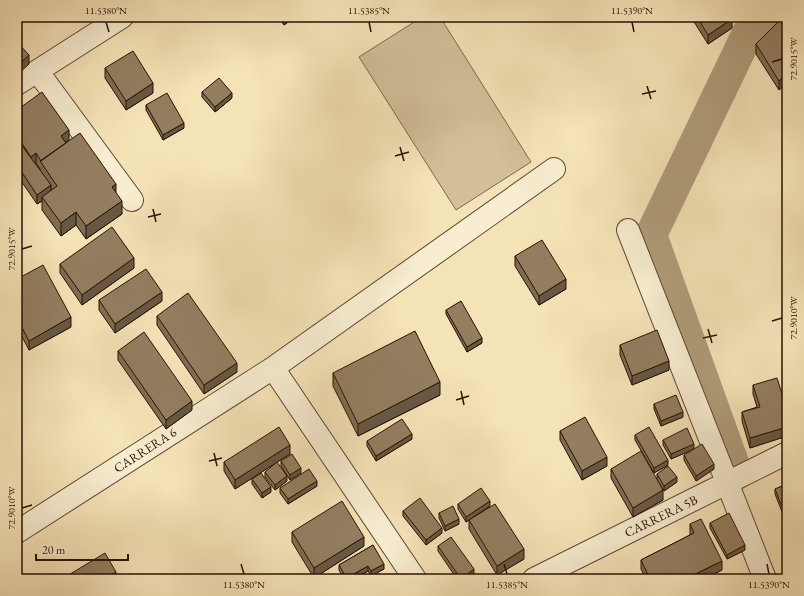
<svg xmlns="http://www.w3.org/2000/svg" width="804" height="596" font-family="'EB Garamond',serif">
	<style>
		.garden { fill: #d2bf99; stroke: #7d684c }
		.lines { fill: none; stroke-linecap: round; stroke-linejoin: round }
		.canal { stroke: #af9c79; stroke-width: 32 }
		.minor-casing { stroke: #5b462e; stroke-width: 24 }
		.minor { stroke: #f8edd1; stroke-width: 22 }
		.wall { fill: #7e6c53; stroke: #281100; fill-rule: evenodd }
		.shaded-wall { fill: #675843; stroke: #281100 }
		.building { fill: #937e60; stroke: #281100 }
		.ticks { fill: none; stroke: #281100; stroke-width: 1.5 }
		.labels { text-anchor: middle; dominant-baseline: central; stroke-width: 4; stroke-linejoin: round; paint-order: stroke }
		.street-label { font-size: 13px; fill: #281100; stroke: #f8edd1 }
		.neatline { fill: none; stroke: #281100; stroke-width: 1.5 }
		.ticks-label { font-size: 10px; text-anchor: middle; fill: #281100 }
	</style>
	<rect width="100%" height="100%" fill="#f5e3b8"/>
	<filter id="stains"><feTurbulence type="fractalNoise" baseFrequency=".005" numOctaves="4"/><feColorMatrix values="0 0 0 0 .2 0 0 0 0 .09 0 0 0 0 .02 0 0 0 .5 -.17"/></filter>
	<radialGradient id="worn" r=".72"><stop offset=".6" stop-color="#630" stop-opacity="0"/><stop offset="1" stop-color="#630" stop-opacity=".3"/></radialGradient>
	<path class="garden" d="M422,17H440L531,162L456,210L359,57Z"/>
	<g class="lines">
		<path class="canal" d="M737,474L651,235L748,33L769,17"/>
		<defs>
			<path id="minor" d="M38,72L132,200
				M17,84L122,17
				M628,230L765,579
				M273,368L415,579
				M17,532L273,368L554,169
				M534,579L787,453"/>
		</defs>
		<use href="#minor" class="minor-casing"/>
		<use href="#minor" class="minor"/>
	</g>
	<path class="wall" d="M278,17H295L284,25Z
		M691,17H731L732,28L708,44Z
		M787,17V83L779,90L756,54V44Z
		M105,68L153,93L126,110L105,78Z
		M202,92L232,98L215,112L202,97Z
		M146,105L184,128L163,140L146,110Z
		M17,110L69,140L65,142L116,194L122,214L86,239L76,225L61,236L42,210V201L37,204L17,175ZM36,163L40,169V170L35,164Z
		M515,256L566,289L539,305L515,266Z
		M60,264L134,268L82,305L60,273Z
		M17,279L71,327L29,350L17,327Z
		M99,300L162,301L115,333L99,310Z
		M446,310L482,343L467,352L446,314Z
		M157,316L237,372L204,394L157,325Z
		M620,345L669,370L632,385L620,355Z
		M118,351L192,410L166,429L118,360Z
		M333,373L440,395L358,436L333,386Z
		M753,385L787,410V436L750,448L742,421V412L757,407L753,394Z
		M654,404L683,417L661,426L654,409Z
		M560,431L607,466L582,480L560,440Z
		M635,435L668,465L654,473L635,440Z
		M412,439L376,461L367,446V441Z
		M663,440L694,449L671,459L663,445Z
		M290,454L235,489L224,471V462Z
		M684,455L714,469L696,481L684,460Z
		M281,461L301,473L290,480L281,466Z
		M611,469L657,479V474L677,482L664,491L659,483L663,500L633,517L611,478Z
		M265,472L287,481L275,490L265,477Z
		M252,479L271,492L262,498L252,484Z
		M787,484V516L784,517L775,494V489Z
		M317,486L288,504L280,493V488Z
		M458,504L490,506L466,522L458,509Z
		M403,511L442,533L426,545L403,516Z
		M439,513L459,524L445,531L439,518Z
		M469,520L524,559L497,575L469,529Z
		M710,523L745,550L727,559L710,528Z
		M690,524L722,570L704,579H646L641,569V560L690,535Z
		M292,532L364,546L314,578L292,542Z
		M373,545L384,569L371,576L368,571L354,579H344L339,570V565Z
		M438,546L474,574L467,579H457L438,551Z"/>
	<path class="shaded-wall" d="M284,17H295L284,25Z
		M732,19V28L708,44V35Z
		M29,55V64L17,75V66Z
		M787,74V83L779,90V81Z
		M153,83V93L126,110V101Z
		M232,93V98L215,112V107Z
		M184,123V128L163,140V135Z
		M69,130V140L61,145V136Z
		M36,153V163L31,166V157Z
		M116,184V197L112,187Z
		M51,185V194L42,197V201L37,204V195Z
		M122,201V214L86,239V226Z
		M76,212V225L61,236V223Z
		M134,258V268L82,305V295Z
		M566,279V289L539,305V296Z
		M162,292V301L115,333V324Z
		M71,317V327L29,350V341Z
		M482,338V343L467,352V347Z
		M669,361V370L632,385V376Z
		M237,363V372L204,394V385Z
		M440,382V395L358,436V424Z
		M192,401V410L166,429V420Z
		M683,412V417L661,426V421Z
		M787,427V436L750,448V438Z
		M412,434V439L376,461V456Z
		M694,444V449L671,459V454Z
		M290,445V454L235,489V480Z
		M607,457V466L582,480V471Z
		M668,460V465L654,473V468Z
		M714,464V469L696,481V476Z
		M301,468V473L290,480V475Z
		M287,476V481L275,490V485Z
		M677,477V482L664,491V486Z
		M317,481V486L288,504V499Z
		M271,487V492L262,498V493Z
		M663,490V500L633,517V508Z
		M490,501V506L466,522V517Z
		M787,511V516L784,517V512Z
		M459,519V524L445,531V526Z
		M442,528V533L426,545V540Z
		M364,537V546L314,578V568Z
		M745,545V550L727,559V555Z
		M524,549V559L497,575V566Z
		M722,561V570L704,579H685Z
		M384,564V569L371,576V571Z
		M368,566V571L353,579L352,575Z
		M474,569V574L467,579H461Z
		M116,572V579H104Z"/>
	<path class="building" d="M697,17H731L732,19L708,35Z
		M783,17H787V74L779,81L756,44Z
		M17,42L29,55L17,66Z
		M133,51L153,83L126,101L105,68Z
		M219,78L232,93L215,107L202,92Z
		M42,92L69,130L61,136L66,143L41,161L36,153L31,157L17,136V110Z
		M167,93L184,123L163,135L146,105Z
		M80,133L116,184L112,187L122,201L86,226L76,212L61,223L42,197L57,186L40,161Z
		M17,139L51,185L37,195L17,165Z
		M112,227L134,258L82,295L60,264Z
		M542,240L566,279L539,296L515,256Z
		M43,265L71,317L29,341L17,318V279Z
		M146,269L162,292L115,324L99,300Z
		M188,293L237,363L204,385L157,316Z
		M461,301L482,338L467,347L446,310Z
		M657,330L669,361L632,376L620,345Z
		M415,331L440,382L358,424L333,373Z
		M144,332L192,401L166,420L118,351Z
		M777,378L787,410V427L750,438L742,412L760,407L753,385Z
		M676,395L683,412L661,421L654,404Z
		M585,417L607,457L582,471L560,431Z
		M402,419L412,434L376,456L367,441Z
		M279,427L290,445L235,480L224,462Z
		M649,427L668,460L654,468L635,435Z
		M687,428L694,444L671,454L663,440Z
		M702,444L714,464L696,476L684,455Z
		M641,451L663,490L633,508L611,469Z
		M292,454L301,468L290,475L281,461Z
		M277,462L287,476L275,485L265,472Z
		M668,466L677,477L664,486L657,474Z
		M309,469L317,481L288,499L280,488Z
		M261,473L271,487L262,493L252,479Z
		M787,484V511L784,512L775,489Z
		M481,488L490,501L466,517L458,504Z
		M420,498L442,528L426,540L403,511Z
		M342,501L364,537L314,568L292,532Z
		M495,504L524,549L497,566L469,520Z
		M453,506L459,519L445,526L439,513Z
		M729,513L745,545L727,555L710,523Z
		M701,519L722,561L685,579H650L641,560L694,533L690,524Z
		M451,537L474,569L461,579L438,546Z
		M373,545L384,564L371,571L368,566L352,575L354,579H347L339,565Z
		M105,553L116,572L104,579H62Z"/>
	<path class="ticks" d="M106,22L109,32M369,22L371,32M632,22L634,32M772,62L782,59M647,86L651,99M642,94L656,91M400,147L404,161M395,156L409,152M153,209L156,222M148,217L161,214M22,249L32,246M772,321L782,318M708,329L712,343M703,338L717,335M461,391L464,405M456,400L469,396M214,453L217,466M209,461L222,458M22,508L32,505M241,564L244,574M504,564L507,574M767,564L769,574"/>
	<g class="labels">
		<g class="street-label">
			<text transform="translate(145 450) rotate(-33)">CARRERA 6</text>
			<text transform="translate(661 516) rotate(-26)">CARRERA 5B</text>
		</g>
	</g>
	<rect width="804" height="596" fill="none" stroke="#f5e3b8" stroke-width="44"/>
	<path d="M36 554v6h92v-6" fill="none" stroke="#281100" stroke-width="2"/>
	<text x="42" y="554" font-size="12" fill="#281100" stroke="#f8edd1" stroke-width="3" paint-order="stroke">20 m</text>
	<rect x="22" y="22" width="760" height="552" class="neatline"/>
	<g class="ticks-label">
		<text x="106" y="14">11.5380°N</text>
		<text x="369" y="14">11.5385°N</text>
		<text x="632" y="14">11.5390°N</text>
		<text transform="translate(793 59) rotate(-90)" y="4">72.9015°W</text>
		<text transform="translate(11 249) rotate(-90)" y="4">72.9015°W</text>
		<text transform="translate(793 318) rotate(-90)" y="4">72.9010°W</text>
		<text transform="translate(11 508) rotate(-90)" y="4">72.9010°W</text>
		<text x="244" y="588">11.5380°N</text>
		<text x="507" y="588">11.5385°N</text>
		<text x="769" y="588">11.5390°N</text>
	</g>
	<rect width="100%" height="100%" filter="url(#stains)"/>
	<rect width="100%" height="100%" fill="url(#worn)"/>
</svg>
